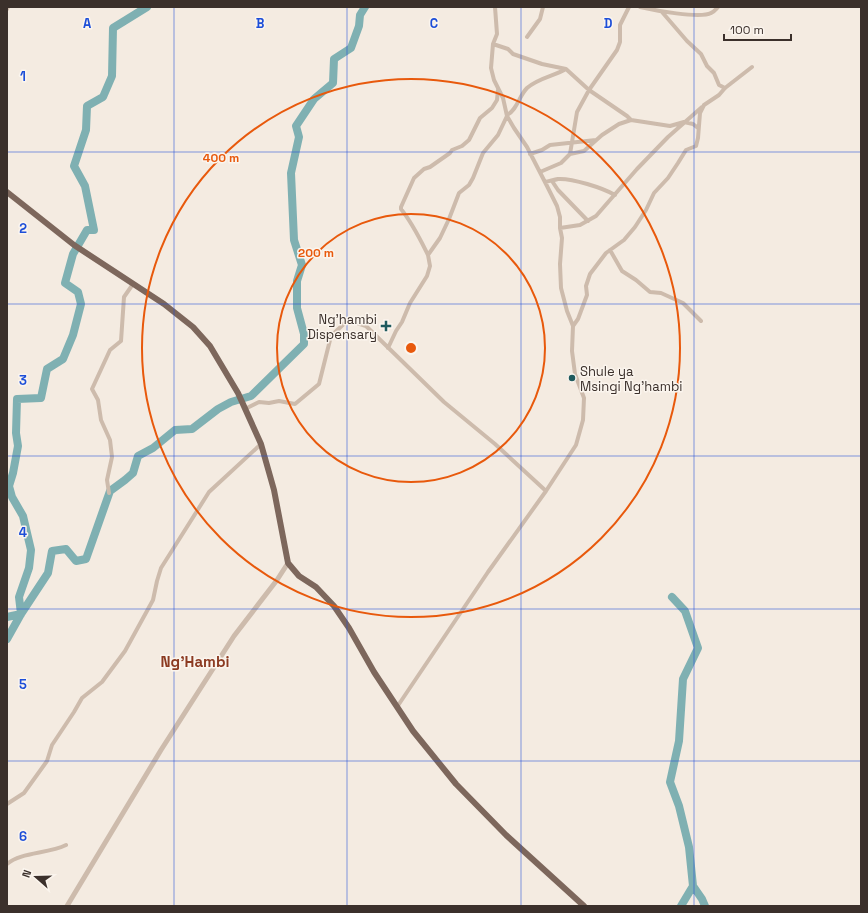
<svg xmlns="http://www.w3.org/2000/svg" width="868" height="913" font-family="'Space Grotesk',sans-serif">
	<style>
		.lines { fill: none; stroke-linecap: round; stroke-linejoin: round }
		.river { stroke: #7fb0b2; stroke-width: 8 }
		.minor { stroke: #cdbbac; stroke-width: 4 }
		.tertiary { stroke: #cdbbac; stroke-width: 5 }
		.primary { stroke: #7d675c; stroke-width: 6 }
		.grid { fill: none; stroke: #1d4ed8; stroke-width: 1; stroke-opacity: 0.55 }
		.ring { fill: none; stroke: #e8590c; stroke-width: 2 }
		.poi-dot { fill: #1f5a5e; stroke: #fbf5ee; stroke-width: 1.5 }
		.labels { text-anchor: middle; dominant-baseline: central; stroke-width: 3; stroke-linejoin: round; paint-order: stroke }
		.poi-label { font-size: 13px; fill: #3b302b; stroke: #fbf5ee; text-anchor: end }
		.quarter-label { font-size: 15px; font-weight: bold; fill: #8c3b22; stroke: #fbf5ee }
		.grid-label { font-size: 13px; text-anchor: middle; font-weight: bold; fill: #1d4ed8; stroke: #fbf5ee; stroke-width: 3; stroke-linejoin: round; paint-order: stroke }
		.centre { fill: #e8590c; stroke: #fbf5ee; stroke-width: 2 }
		.ring-label { font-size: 12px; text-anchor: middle; font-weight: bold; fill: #e8590c; stroke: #fbf5ee; stroke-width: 3; stroke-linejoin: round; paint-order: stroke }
	</style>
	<rect width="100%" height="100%" fill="#f4ebe1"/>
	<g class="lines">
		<path class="river" d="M672,597L685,611L698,648L683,679L679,741L670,782L679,806L689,847L693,886L681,906
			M7,617L21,614L19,597L29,568L31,550L23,516L12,497L9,486L13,473L18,446L16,433L17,399L41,398L47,369L63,359L73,335L81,304L78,292L65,283L73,254L87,230H94L85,186L74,166L86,130L87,106L103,97L112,76L113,28L147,7
			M7,639L21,614L48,573L52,551L66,549L76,561L86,559L110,491L125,480L133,473L138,456L153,448L175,430L192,429L218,409L231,402L251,396L304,344V334L297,308V281L302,265L294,240L291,173L299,137L296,126L314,99L333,83L334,59L351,48L359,26L360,15L365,7
			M693,886L702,899L705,906"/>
		<path class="minor" d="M495,7L497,34L493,44L491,68L494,80L503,98L507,116L514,128L527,147L547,186L557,206L560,217V228L562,238L560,264L561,288L567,311L573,326L572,351L575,374L584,398L583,420L576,445L546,491
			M640,7C653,10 700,19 711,13C714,12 716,9 718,7
			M7,9L8,7
			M662,12L687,41L701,54L707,66L714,73L719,85L725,88
			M527,37L540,19L543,7
			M493,44L508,49L513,54L542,64L566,69L589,90L627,116L631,120
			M507,115C517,110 519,96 527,88C538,78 554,76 566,69
			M530,154L542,150L550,145L596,140
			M570,154L577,112L589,90L617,50L620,42V25L629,7
			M540,172L561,163L570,154L584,151L602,135L619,124L631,120L670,126L684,122L693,124L698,128
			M552,181L558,190L588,221
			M545,182C549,181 554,180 558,179C572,178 603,188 615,195
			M560,228L580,225L596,216L637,169L668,137L702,107
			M610,250L622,271L636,280L650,292L661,293L683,303L701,321
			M428,255C420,239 413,224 401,209V207L414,178L424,169L430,167L450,153L452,150L462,146L469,140L480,118L492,108L497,100L498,90
			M573,326L578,319L587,295L586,286L590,274L606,253L624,240L635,227L646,210L654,193L668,178L678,163L686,150L696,146L698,138L700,113L704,105L719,95L725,88L752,67
			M388,348L396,331L402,322L410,303L427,276L430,266L428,255L440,238L449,219L459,193L469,185L473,178L483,153L498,135L507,116
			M245,409L259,402L269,403L279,401L295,404L319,384L331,336L348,320L366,326L444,402L495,444L546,491L488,572L397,707
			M109,493L107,480L112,457L110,440L101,420L98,400L92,389L110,350L121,341L124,297L133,284
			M7,804L24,793L47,761L52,745L74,712L82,698L102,682L125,651L153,600L157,581L161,568L209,492L261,444
			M7,864C21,852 48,854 66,845"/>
		<path class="tertiary" d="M67,906L161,750L234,636L277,580L288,563"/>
		<path class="primary" d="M7,192L74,245L164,304L193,327L210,346L238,393L261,444L274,490L288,563L299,576L316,587L334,606L349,628L374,672L413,731L456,784L506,835L584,906"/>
	</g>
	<path class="grid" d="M174,7V906M347,7V906M521,7V906M694,7V906M7,152H861M7,304H861M7,456H861M7,609H861M7,761H861"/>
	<g class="ring">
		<circle cx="411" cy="348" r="134"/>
		<circle cx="411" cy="348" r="269"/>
	</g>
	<g class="poi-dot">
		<path d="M384 320h4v4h4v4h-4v4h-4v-4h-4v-4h4z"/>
		<circle cx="572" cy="378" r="4"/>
	</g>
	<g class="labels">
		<g class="poi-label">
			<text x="377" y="319">Ng'hambi<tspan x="377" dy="15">Dispensary</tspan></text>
			<text x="580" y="371" text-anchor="start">Shule ya<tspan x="580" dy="15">Msingi Ng'hambi</tspan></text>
		</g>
		<g class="quarter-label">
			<text x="195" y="661">Ng'Hambi</text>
		</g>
	</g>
	<g class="grid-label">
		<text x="87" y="28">A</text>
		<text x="260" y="28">B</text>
		<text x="434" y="28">C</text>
		<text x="608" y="28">D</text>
		<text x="23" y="81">1</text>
		<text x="23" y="233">2</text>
		<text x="23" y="385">3</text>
		<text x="23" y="537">4</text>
		<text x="23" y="689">5</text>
		<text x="23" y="841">6</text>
	</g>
	<circle cx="411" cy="348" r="6" class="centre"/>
	<g class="ring-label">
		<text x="221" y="162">400 m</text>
		<text x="316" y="257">200 m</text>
	</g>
	<rect width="868" height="913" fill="none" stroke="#3b302b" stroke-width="16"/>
	<g transform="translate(36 877) rotate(290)" stroke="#fbf5ee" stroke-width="3" paint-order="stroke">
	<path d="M0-3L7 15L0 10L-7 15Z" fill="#3b302b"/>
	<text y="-6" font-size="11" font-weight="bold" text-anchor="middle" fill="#3b302b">N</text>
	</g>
	<path d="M724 34v6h67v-6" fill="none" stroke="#3b302b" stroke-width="2"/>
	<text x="730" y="34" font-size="12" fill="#3b302b" stroke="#fbf5ee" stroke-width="3" paint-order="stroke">100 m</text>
</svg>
